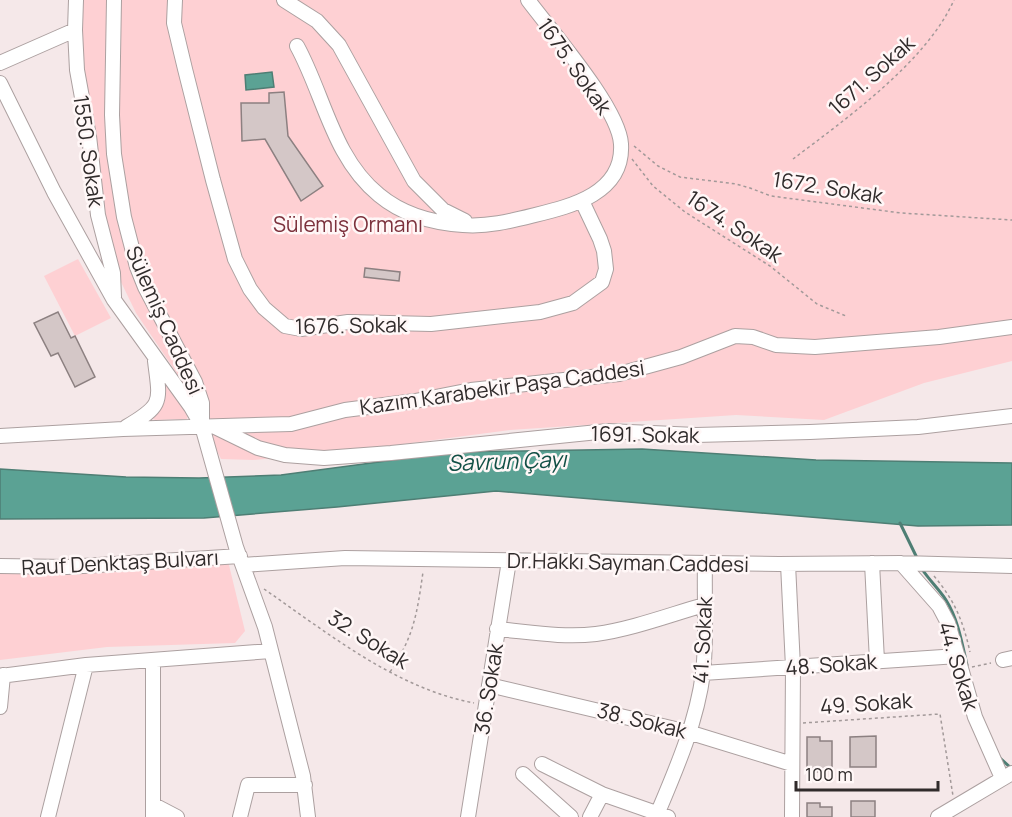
<svg xmlns="http://www.w3.org/2000/svg" width="1012" height="817" font-family="Manrope,sans-serif">
	<style>
		.green { fill: #fed0d3 }
		.water { fill: #5ba294; stroke: #4e7e74; stroke-width: 1.5 }
		.lines { fill: none; stroke-linecap: round; stroke-linejoin: round }
		.stream { stroke: #4e7e74; stroke-width: 3 }
		.building { fill: #d4c7c7; stroke: #8c8081; stroke-width: 1.5 }
		.minor-casing { stroke: #aca0a0; stroke-width: 16 }
		.path { stroke: #a29999; stroke-width: 1.5; stroke-dasharray: 3 3; stroke-linecap: butt }
		.minor { stroke: #fff; stroke-width: 14 }
		.labels { text-anchor: middle; dominant-baseline: central; stroke-width: 5; stroke-linejoin: round; paint-order: stroke }
		.street-label { font-size: 21px; fill: #302b2b; stroke: #fff7f7 }
		.park-label { font-size: 21px; fill: #7c313c; stroke: #fff7f7 }
		.water-label { font-size: 22px; font-style: italic; fill: #114f45; stroke: #fff7f7 }
	</style>
	<rect width="100%" height="100%" fill="#f5e8e9"/>
	<path class="green" d="M81,0H1012V361L924,383L824,420L736,415L510,430L358,450L253,460L221,459L182,381L136,313L121,282L102,214L82,83Z
		M78,259L111,318L75,336L44,276Z
		M161,377L188,415L187,419L155,420L152,418C155,413 159,411 162,407C167,397 163,386 161,377Z
		M228,561L245,631L235,643L107,647L0,660V573L107,571Z"/>
	<path class="water" d="M272,72L274,87L246,90L245,75Z
		M642,449L816,460L1012,463V525L918,526L496,491L337,507L204,518L0,519V469L126,477L199,478L281,475L454,452Z"/>
	<g class="lines">
		<path class="stream" d="M900,523L918,560
			M922,569C929,580 939,589 946,600C958,619 962,643 967,665
			M1000,758L1012,769"/>
	</g>
	<path class="building" d="M284,92L288,136L323,186L301,201L265,139L242,141L241,103H269V93Z
		M365,268L400,272L399,281L364,277Z
		M58,312L71,338L75,336L95,377L75,387L58,353L51,356L34,323Z
		M876,736V767H850V737Z
		M807,737H820V741H832V770L807,773Z
		M851,801H875V817H851Z
		M807,803H820V807H832V817H807Z"/>
	<g class="lines">
		<defs>
			<path id="minor" d="M76,0L75,30L77,70L89,136L98,215L113,273L114,297
				M114,0L112,115L114,154L124,217L137,267L145,287L195,382L202,403V424
				M175,0L174,23L185,69L213,180L235,259L250,289L264,308L285,326L301,329L348,322L431,324L540,312L573,303L602,282L606,269L604,251L600,239L582,201
				M284,0L317,21L339,45L414,181L443,210L465,221
				M297,46C324,95 333,158 379,195C403,215 433,223 463,225C488,227 511,221 535,215C572,206 624,193 621,144C619,108 551,31 528,0
				M0,63L75,30
				M0,83L54,192L114,300L191,407L202,426L236,547L265,627L303,776L308,817
				M126,427C164,405 160,402 155,361
				M215,427L258,448L285,455L324,458L391,453L608,431L696,435L810,432L918,427L1012,416
				M0,436L123,429L291,424L345,410L415,401L471,390L619,374L681,357L735,336L753,337L776,345L815,347L939,337L1012,327
				M872,563L877,661
				M901,563L939,606L948,623L975,717L1002,778
				M788,564L793,667L792,817
				M243,565L345,558L779,564L901,563L1012,566
				M0,566L67,567L240,556
				M497,629C530,632 563,638 596,634C632,629 669,615 704,605
				M1003,660L1012,658
				M153,661V817
				M703,673L958,656
				M0,676L86,665L271,651
				M489,685L688,732L792,764
				M0,707L3,675
				M542,764L602,794L668,817
				M523,774L571,817
				M154,805L177,817
				M48,817L86,665
				M240,817L248,785H305
				M468,817L509,561
				M590,817L602,794
				M656,817C675,772 697,722 703,673C707,637 704,599 705,563
				M938,817L1012,773"/>
		</defs>
		<use href="#minor" class="minor-casing"/>
		<path class="path" d="M634,146L658,166L680,177L736,184L750,188L771,196L901,213L1012,220
			M632,159L653,186L685,212L770,266L817,304L846,316
			M793,159C846,119 927,61 954,0
			M934,576C955,601 963,621 970,652
			M264,589C328,633 395,688 474,703
			M972,667L991,663
			M390,672C414,636 417,614 423,572
			M803,723L940,714L953,796"/>
		<use href="#minor" class="minor"/>
	</g>
	<g class="labels">
		<g class="street-label">
			<text transform="translate(575 66) rotate(55)">1675. Sokak</text>
			<text transform="translate(871 75) rotate(-42)">1671. Sokak</text>
			<text transform="translate(89 151) rotate(82)">1550. Sokak</text>
			<text transform="translate(828 187) rotate(9)">1672. Sokak</text>
			<text transform="translate(735 226) rotate(34)">1674. Sokak</text>
			<text transform="translate(165 320) rotate(66)">Sülemiş Caddesi</text>
			<text transform="translate(351 325) rotate(-1)">1676. Sokak</text>
			<text transform="translate(502 387) rotate(-8)">Kazım Karabekir Paşa Caddesi</text>
			<text transform="translate(645 434) rotate(1)">1691. Sokak</text>
			<text transform="translate(120 562) rotate(-3)">Rauf Denktaş Bulvarı</text>
			<text transform="translate(628 562) rotate(1)">Dr.Hakkı Sayman Caddesi</text>
			<text transform="translate(369 639) rotate(32)">32. Sokak</text>
			<text transform="translate(702 640) rotate(-87)">41. Sokak</text>
			<text transform="translate(831 664) rotate(-4)">48. Sokak</text>
			<text transform="translate(959 666) rotate(73)">44. Sokak</text>
			<text transform="translate(488 689) rotate(-81)">36. Sokak</text>
			<text transform="translate(866 703) rotate(-4)">49. Sokak</text>
			<text transform="translate(642 720) rotate(14)">38. Sokak</text>
		</g>
		<g class="park-label">
			<text x="348" y="224">Sülemiş Ormanı</text>
		</g>
		<g class="water-label">
			<text transform="translate(507 461) rotate(-2)">Savrun Çayı</text>
		</g>
	</g>
	<path d="M796 781v9h142v-9" fill="none" stroke="#302b2b" stroke-width="3"/>
	<text x="805" y="781" font-size="18" fill="#302b2b" stroke="#fff7f7" stroke-width="4.5" paint-order="stroke">100 m</text>
</svg>
